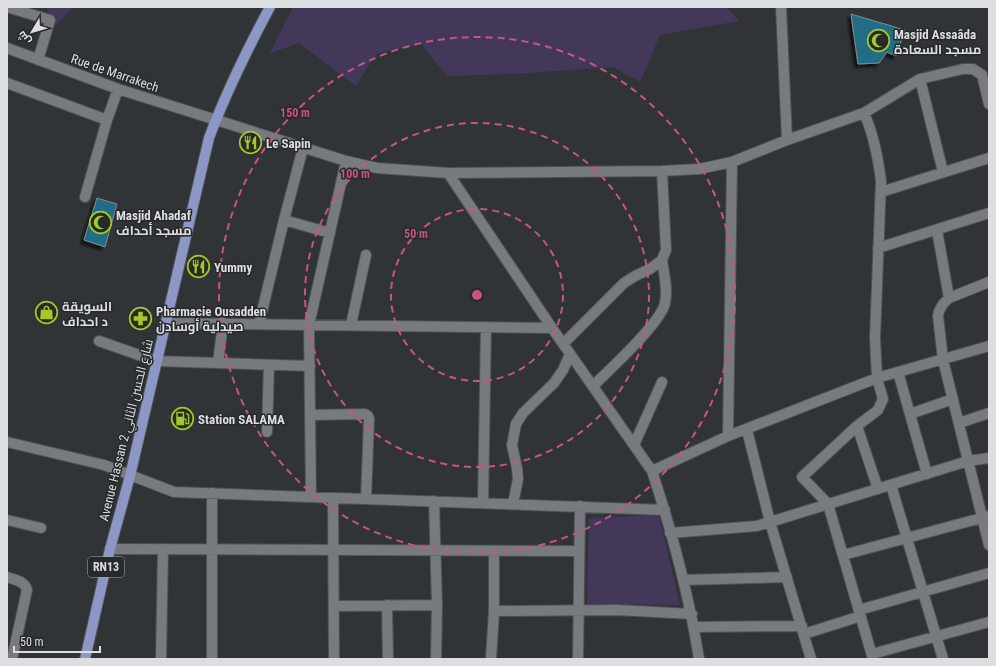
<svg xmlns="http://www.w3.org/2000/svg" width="996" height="666" font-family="'Roboto Condensed',Cairo,sans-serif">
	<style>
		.green { fill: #44385a }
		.building { fill: #206d86; stroke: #848a8c; filter: url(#shadow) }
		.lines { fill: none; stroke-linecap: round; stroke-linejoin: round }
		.street-casing { stroke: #4f5255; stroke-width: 12 }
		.primary-casing { stroke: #4f5255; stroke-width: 12 }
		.street { stroke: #777b7f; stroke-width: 10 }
		.primary { stroke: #8c97c5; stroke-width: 10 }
		.ring { fill: none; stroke: #ca5383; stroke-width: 2; stroke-dasharray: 7 5 }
		.labels { text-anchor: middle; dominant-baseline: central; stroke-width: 3; stroke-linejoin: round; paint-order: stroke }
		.shield { fill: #262a2d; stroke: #a5a8aa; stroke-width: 1 }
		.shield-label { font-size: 12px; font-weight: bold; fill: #dcdee0 }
		.poi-label { font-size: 13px; font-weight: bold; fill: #dcdee0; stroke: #262a2d; text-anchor: start }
		.street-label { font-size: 13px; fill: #dcdee0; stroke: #262a2d }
		.centre { fill: #ca5383; stroke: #262a2d; stroke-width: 2 }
		.ring-label { font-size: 12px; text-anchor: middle; font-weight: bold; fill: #ca5383; stroke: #262a2d; stroke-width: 3; stroke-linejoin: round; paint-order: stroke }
	</style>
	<defs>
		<filter id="shadow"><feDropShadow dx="-3.5" dy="3.5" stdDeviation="1" flood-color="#0009"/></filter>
	</defs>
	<rect width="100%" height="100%" fill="#303437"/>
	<path class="green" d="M46,7H73L56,25Z
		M293,7H727L739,21L660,35L640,82L613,67L512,74L447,76L421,44L376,54L356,86L299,43L270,53Z
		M659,515L680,605L587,604L589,518Z"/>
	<path class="building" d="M851,14L905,30L896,56L887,52L879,63L858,64Z
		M97,198L117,204L105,247L84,240Z"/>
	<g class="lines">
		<defs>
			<path id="street" d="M7,7L50,20L38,60
				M781,7L787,140
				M7,48L118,89L346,161L377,168L448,173L662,171L699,169L732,162
				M920,79L943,172
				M7,83L107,120
				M864,113C874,135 878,157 881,181L875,338L877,378L883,399L878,410L857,426L878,489
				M448,173L552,328L652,471
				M881,192L989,158
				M85,197L107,120L118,89
				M284,220L330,233
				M937,230L949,298
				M878,248L989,213
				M989,282L949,298C943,303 939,308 938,316L943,360L989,545
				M165,323L552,328
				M259,324L284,220L303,148
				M351,325L366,255
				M99,341L156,361L218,363L223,323
				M563,344L624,283L635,276L650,269L662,260L666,250L662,171
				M218,363L310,366
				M898,372L927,474
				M593,386C609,370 661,323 665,303C668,289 664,274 662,260
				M910,414L953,399
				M310,415L365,414L368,416L369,419L366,499
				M959,423L989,413
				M857,426L802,477L828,504L873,659
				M747,430L770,522L811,659
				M267,432L269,365
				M728,436L877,378L989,346
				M7,442L104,465L174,492L665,510
				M634,445L662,382
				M891,485L943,659
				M311,497L309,325L346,161
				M333,498L334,659
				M434,501L437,605L436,659
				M483,503L486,327
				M513,504L518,479L517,468L512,445L516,424L523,413L554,383L563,370L570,354
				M7,520L41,528
				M670,533L757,526L968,461L989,458
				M110,549L579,551
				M843,555L989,516
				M7,577C15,580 25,581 27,590L12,659
				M683,580L787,577
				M387,605L388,659
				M335,606L437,605
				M859,610L989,573
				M494,611L617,610L692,614
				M694,627L802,626
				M804,634L861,616
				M872,654L989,622
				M161,659L163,549
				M212,659V493
				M491,659L494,611V552
				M578,659L580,506
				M699,659C689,595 672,532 652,471L728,436L732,162L787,140L864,113L920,79L963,69H973L982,75L989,104"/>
			<path id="primary" d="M85,659L110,549L130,476L209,138C225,95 248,48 270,7"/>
		</defs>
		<use href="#street" class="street-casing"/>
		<use href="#primary" class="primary-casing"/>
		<use href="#street" class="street"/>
		<use href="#primary" class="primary"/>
	</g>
	<g class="ring">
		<circle cx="477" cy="295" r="86"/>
		<circle cx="477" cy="295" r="172"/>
		<circle cx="477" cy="295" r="258"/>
	</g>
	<defs>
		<symbol id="mosque-ring" viewBox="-11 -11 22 22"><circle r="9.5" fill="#262a2d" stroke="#a4c825" stroke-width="1.5"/><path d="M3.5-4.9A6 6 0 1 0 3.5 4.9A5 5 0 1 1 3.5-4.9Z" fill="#a4c825"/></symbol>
		<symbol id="restaurant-ring" viewBox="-11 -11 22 22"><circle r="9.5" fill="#262a2d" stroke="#a4c825" stroke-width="1.5"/><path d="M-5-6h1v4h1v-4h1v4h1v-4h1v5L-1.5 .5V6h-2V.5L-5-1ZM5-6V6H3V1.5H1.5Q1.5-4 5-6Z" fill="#a4c825"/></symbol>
		<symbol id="shop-ring" viewBox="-11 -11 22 22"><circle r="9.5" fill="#262a2d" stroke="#a4c825" stroke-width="1.5"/><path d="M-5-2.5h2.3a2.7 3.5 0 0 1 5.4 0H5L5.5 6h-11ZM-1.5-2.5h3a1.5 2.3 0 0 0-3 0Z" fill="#a4c825"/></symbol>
		<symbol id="pharmacy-ring" viewBox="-11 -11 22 22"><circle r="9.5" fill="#262a2d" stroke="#a4c825" stroke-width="1.5"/><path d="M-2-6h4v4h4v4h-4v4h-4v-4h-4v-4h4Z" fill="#a4c825"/></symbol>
		<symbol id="fuel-ring" viewBox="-11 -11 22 22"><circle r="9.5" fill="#262a2d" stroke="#a4c825" stroke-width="1.5"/><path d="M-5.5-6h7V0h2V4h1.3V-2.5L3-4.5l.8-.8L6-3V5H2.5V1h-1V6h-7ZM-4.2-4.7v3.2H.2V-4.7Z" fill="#a4c825"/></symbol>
	</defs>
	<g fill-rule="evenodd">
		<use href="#mosque-ring" x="866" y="28" width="25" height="25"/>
		<use href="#restaurant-ring" x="238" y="130" width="25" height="25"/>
		<use href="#mosque-ring" x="88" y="210" width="25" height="25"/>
		<use href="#restaurant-ring" x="186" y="254" width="25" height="25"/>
		<use href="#shop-ring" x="34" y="300" width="25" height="25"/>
		<use href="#pharmacy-ring" x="128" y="306" width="25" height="25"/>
		<use href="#fuel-ring" x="170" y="406" width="25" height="25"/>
	</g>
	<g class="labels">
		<rect class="shield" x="88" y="557" width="36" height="20" rx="3"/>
		<g class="shield-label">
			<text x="106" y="567">RN13</text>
		</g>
		<g class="poi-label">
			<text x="894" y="34">Masjid Assaâda<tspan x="894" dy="15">مسجد السعادة</tspan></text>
			<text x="266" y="143">Le Sapin</text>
			<text x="116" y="215">Masjid Ahadaf<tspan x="116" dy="15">مسجد أحداف</tspan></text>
			<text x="214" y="267">Yummy</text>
			<text x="62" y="306">السويقة<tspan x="62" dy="15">د احداف</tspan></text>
			<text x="156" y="311">Pharmacie Ousadden<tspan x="156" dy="15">صيدلية أوسادن</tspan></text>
			<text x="198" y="419">Station SALAMA</text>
		</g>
		<g class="street-label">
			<text transform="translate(115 73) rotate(19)">Rue de Marrakech</text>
			<text transform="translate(126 430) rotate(-76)">Avenue Hassan 2 شارع الحسن الثاني</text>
		</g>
	</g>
	<circle cx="477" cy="295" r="6" class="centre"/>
	<g class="ring-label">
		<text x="295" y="117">150 m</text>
		<text x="355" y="178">100 m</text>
		<text x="416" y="238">50 m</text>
	</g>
	<rect width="996" height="666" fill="none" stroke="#dcdee0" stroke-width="16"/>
	<g transform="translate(32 32) rotate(232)" stroke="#262a2d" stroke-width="3" paint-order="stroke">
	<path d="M0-3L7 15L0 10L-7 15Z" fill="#dcdee0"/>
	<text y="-6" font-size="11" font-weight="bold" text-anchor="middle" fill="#dcdee0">ش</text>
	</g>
	<path d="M14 646v6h86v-6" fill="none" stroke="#dcdee0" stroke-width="2"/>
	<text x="20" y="646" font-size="12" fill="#dcdee0" stroke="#262a2d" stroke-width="3" paint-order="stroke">50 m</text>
</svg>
